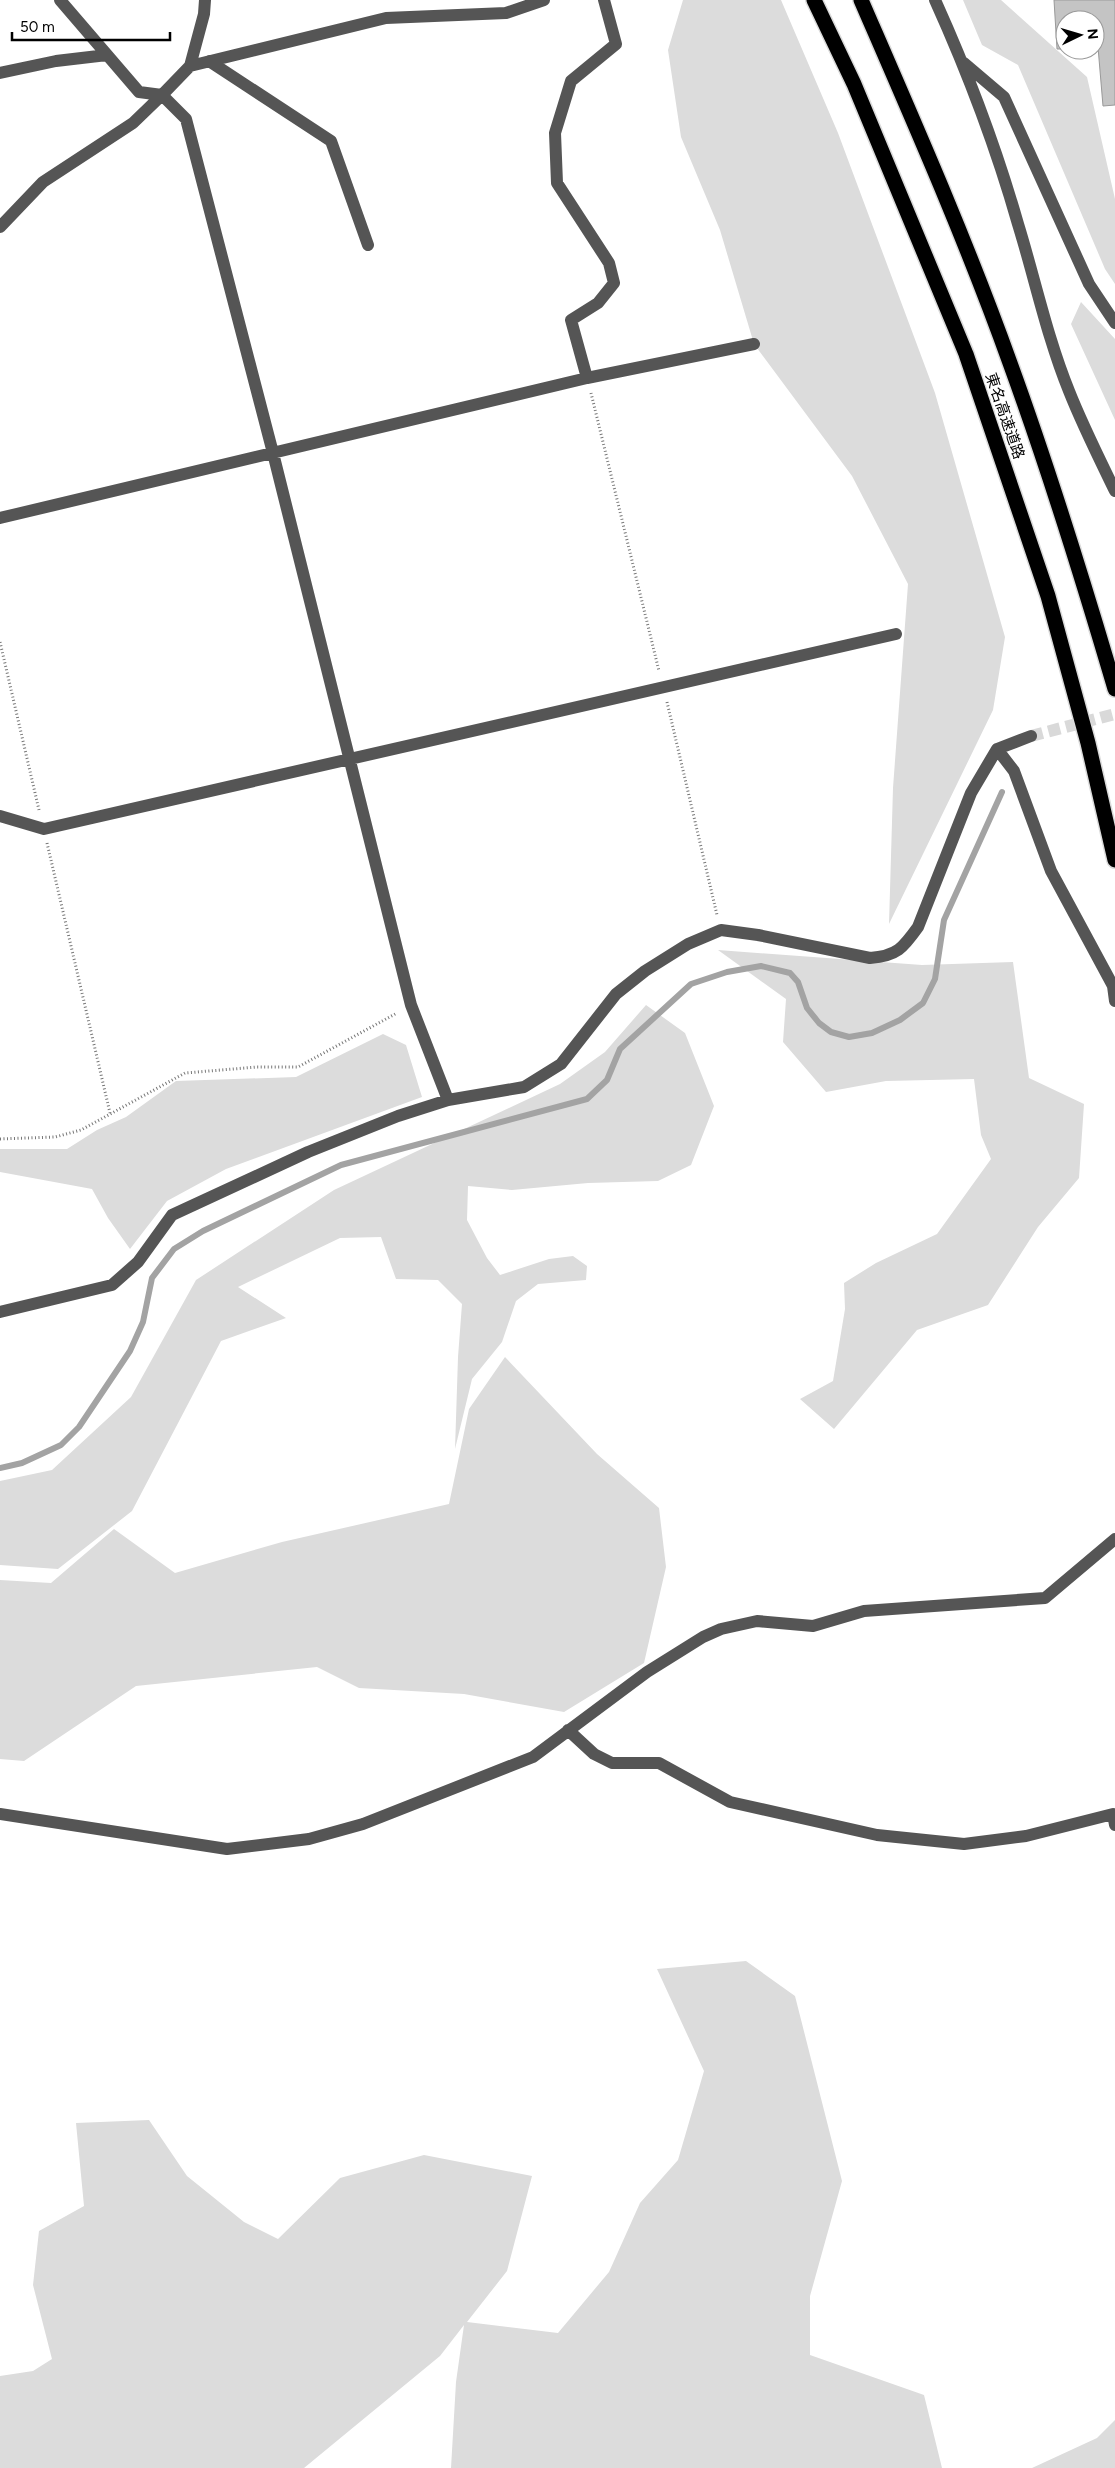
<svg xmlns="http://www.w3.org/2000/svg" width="1115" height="2468" font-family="Figtree,'Noto Sans JP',sans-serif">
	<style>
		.green { fill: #dcdcdc }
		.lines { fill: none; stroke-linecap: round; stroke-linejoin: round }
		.stream { stroke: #a3a3a3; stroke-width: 6 }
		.building { fill: #c4c4c4; stroke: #999 }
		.minor-tunnel { stroke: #d9d9d9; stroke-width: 12; stroke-dasharray: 12 6; stroke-linecap: butt }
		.highway-casing { stroke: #dbdbdb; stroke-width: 18 }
		.path { stroke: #777; stroke-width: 3; stroke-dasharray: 1 2.5; stroke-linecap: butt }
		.minor { stroke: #555; stroke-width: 12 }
		.highway { stroke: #000; stroke-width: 15 }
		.labels { text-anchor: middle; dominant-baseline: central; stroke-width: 4.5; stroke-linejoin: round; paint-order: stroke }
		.street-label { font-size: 15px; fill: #000; stroke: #fff }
	</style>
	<rect width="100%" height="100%" fill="#fff"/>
	<path class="green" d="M683,0H781L838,133L935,393L1005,637L993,710L889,924L893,788L908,584L852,476L754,344L720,230L681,137L668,50Z
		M963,0H1001L1087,77L1115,199V284L1105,269L1018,65L982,45Z
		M1081,302L1115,339V420L1071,324Z
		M718,950L922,965L1013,962L1029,1078L1084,1104L1079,1178L1038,1227L988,1305L917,1330L834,1429L800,1399L833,1381L845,1309L844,1283L876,1263L937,1234L991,1159L981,1135L974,1079L886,1081L826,1092L783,1042L786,999Z
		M646,1005L685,1033L714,1106L691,1165L658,1181L588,1183L512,1190L468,1186L467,1220L487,1258L500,1275L549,1259L573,1256L587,1266L586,1280L538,1284L516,1301L502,1342L472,1379L455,1449L458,1357L462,1304L438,1280L396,1279L381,1237L340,1238L238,1287L286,1318L221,1341L132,1511L58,1569L0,1565V1481L52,1470L131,1397L196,1280L334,1190L560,1084L605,1052Z
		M383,1034L406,1045L422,1097L226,1169L167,1201L130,1249L108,1218L92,1189L0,1172V1149H67L97,1130L126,1117L176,1081L296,1077Z
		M505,1357L597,1454L659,1508L666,1567L644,1663L564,1712L464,1694L359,1688L317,1667L136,1686L24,1761L0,1759V1580L51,1583L114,1529L175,1573L282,1542L449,1504L469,1409Z
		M746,1961L795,1996L842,2181L810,2296V2355L924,2395L942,2468H451L456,2382L464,2325L440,2356L304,2468H0V2376L33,2371L52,2359L33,2285L39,2231L84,2206L76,2123L149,2120L187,2176L244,2222L278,2239L340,2178L424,2155L532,2176L507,2271L467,2322L558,2333L609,2272L640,2203L678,2160L704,2071L657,1969Z
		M1115,2420V2468H1032L1097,2438Z"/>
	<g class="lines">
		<path class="stream" d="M0,1468L22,1463L61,1445L79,1427L130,1351L143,1322L152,1278L174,1249L203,1231L341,1165L587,1099L607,1080L620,1049L691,984L727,972L761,966L790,973L798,982L807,1008L819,1023L831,1032L849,1037L872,1033L900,1020L923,1003L935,979L944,920L1002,792"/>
	</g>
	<path class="building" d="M1054,0H1115V105L1103,106L1098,47H1095V20H1065V49H1057Z"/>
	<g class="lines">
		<path class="minor-tunnel" d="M1031,736L1115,714"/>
		<defs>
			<path id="highway" d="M814,0L854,84L966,354L1048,596L1088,743L1115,860
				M861,0C913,120 966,240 1010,363C1049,470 1083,580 1115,689"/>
		</defs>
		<use href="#highway" class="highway-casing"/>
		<path class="path" d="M591,393L659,671
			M0,642L39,810
			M667,702L717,915
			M47,843L110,1113
			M0,1139L55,1137L81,1130L185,1073L257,1067H298L397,1013"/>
		<path class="minor" d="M60,0L139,92L162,95L190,66L204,14L205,0
			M935,0C968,73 996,147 1018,224C1035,279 1047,337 1069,391C1082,424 1099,458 1115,491
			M209,61L331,141L368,245
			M964,63L1004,97L1089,284L1115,323
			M190,66L386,18L506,13L544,0
			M0,73L56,61L107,55
			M0,227L43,182L133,123L162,95L186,119L273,453L411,1005L448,1100
			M587,378L571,320L598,303L614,283L609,263L557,183L555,133L571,81L616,44L604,0
			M0,518L587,378L754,344
			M997,749L1014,771L1051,871L1113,986L1115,1001
			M0,816L44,829L896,634
			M0,1312L112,1285L138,1262L172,1215L308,1152L398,1116L448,1100L524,1087L561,1064L616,994L645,971L688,944L721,930L758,935L870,958C897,956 903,948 918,927L971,793L997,749L1031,736
			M568,1730L594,1754L612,1763H659L730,1802L877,1835L964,1844L1026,1836L1113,1814L1115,1825
			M0,1814L227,1849L309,1839L363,1824L533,1757L647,1672L703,1637L721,1629L757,1621L813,1626L864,1611L1045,1598L1115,1539"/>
		<use href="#highway" class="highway"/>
	</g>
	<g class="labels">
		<g class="street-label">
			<text transform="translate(1005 416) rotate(71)">東名高速道路</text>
		</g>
	</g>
	<g transform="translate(1080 35) rotate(85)"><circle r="24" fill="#ffffff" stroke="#999999"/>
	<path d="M0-4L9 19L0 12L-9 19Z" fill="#000000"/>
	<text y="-8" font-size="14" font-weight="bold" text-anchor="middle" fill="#000000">N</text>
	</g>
	<path d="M12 32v8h158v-8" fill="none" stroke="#000000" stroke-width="2.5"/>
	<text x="20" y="32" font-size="15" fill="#000000" stroke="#ffffff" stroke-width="4" paint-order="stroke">50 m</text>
</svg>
